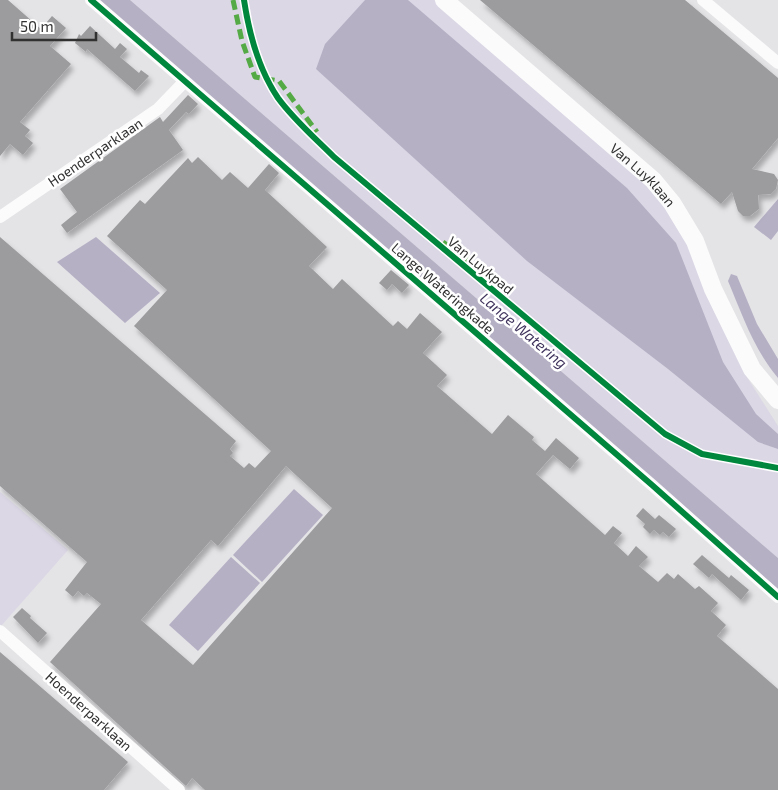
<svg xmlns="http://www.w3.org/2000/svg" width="778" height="790" font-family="'Exo 2',sans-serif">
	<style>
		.green { fill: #dbd7e5 }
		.water { fill: #b6b0c5 }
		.building { fill: #9c9b9d; fill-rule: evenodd; filter: url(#shadow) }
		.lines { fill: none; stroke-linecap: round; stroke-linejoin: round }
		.street { stroke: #fbfbfb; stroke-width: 12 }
		.secondary { stroke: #fbfbfb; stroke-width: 18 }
		.quiet { stroke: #54ab45; stroke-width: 5; stroke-dasharray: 10 5; stroke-linecap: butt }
		.cycleway-casing { stroke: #fff; stroke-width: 9 }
		.cycleway { stroke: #00873e; stroke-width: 6 }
		.labels { text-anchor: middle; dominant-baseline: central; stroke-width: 5; stroke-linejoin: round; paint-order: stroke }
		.street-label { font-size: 14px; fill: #313132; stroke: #fff }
		.water-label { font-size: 15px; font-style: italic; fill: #3f325c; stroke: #fff }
	</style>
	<defs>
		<filter id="shadow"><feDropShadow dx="3" dy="5" stdDeviation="2.5" flood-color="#0004"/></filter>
	</defs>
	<rect width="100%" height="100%" fill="#e4e3e6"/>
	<path class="green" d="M130,0H434L636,173L661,199L685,236L745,374L778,426V558Z
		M0,492L68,550L1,626L0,624Z"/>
	<path class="water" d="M97,0H130L778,558V589Z
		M365,0H408L627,188L676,243L723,362L756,414L778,434V449L758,442L668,369L527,261L316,69L325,44Z
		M778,199V231L771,240L754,227Z
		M96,237L160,293L125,323L57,262Z
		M731,274L737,276L757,324L778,359V378C754,350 742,314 728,281Z
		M294,489L323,515L262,582L233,555Z
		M231,557L260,583L198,651L169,625Z"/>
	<path class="building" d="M0,0H8L41,29L52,16L66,28L50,46L71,64L20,122L30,130L25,136L33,143L23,155L10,144L0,156Z
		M480,0H685L778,78V138L752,169L774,174L778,180L776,189L771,194L758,195L759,209L750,216H743L738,211L732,192L721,204Z
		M90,26L115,49L120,43L127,49L120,57L139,73L141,70L149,76L135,91L87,49L86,52L75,43L79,34L81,36Z
		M188,95L198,104L189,114L186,112L169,130L183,150L67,233L61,225L77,212L60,189L160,117L163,122Z
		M198,157L222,180L230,172L248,188L269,164L279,173L265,190L327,247L309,266L333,289L342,279L393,326L398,321L407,329L420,313L442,332L423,353L447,375L437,386L492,434L508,415L534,437L532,440L545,451L556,438L579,458L570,469L553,455L536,474L605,535L613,526L622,533L614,543L628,556L636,546L648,557L639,566L658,582L667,573L674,579L678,574L695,589L699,586L718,603L711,611L726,625L717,636L778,689V790H205L192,778L186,786L50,662L101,604L87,593L84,596L78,591L73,597L65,590L87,562L0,486V237L236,441L230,449L233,453L230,456L244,468L249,463L255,468L271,451L134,326L167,290L107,236L140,200L145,204L188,158L192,163ZM286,466L332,508L193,665L141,620L211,540L218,546Z
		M391,270L409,285L402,293L392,284L387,290L379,283Z
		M643,508L655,519L659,515L676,529L669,537L663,532L660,535L654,530L650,534L643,527L645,524L636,516Z
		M702,555L729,578L731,575L749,590L741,600L712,574L709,578L693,564Z
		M22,608L31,616L30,618L47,633L38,643L13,617Z
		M0,652L128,762L104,790H0Z"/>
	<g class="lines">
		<path class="street" d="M91,0L652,485L778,597
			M703,0L778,63
			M0,217L158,109L185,81
			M0,631L179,790"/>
		<path class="secondary" id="s1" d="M444,0L653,180L672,203L695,241L713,289L752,369L778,400"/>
		<path class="quiet" d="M233,0L242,41L255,77L279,81L317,132
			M443,242L448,246L463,249L468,264L472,267"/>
		<defs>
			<path id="cycleway" d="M91,0L652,485L778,597
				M244,0C249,33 259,70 278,98C294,120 315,138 334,157L665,434L702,454L778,468"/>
		</defs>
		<use href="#cycleway" class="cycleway-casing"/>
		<use href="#cycleway" class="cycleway"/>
	</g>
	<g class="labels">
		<g class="street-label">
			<text transform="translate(95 152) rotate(-34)">Hoenderparklaan</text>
			<text stroke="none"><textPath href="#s1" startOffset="265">Van Luyklaan</textPath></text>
			<text transform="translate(481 265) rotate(40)">Van Luykpad</text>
			<text transform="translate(443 288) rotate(41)">Lange Wateringkade</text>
			<text transform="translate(89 711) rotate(42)">Hoenderparklaan</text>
		</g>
		<g class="water-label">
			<text transform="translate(524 330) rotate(40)">Lange Watering</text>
		</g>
	</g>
	<path d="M12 32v8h84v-8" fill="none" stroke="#313132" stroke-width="2.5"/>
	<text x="20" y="32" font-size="15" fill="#313132" stroke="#ffffff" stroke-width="4" paint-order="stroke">50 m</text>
</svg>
